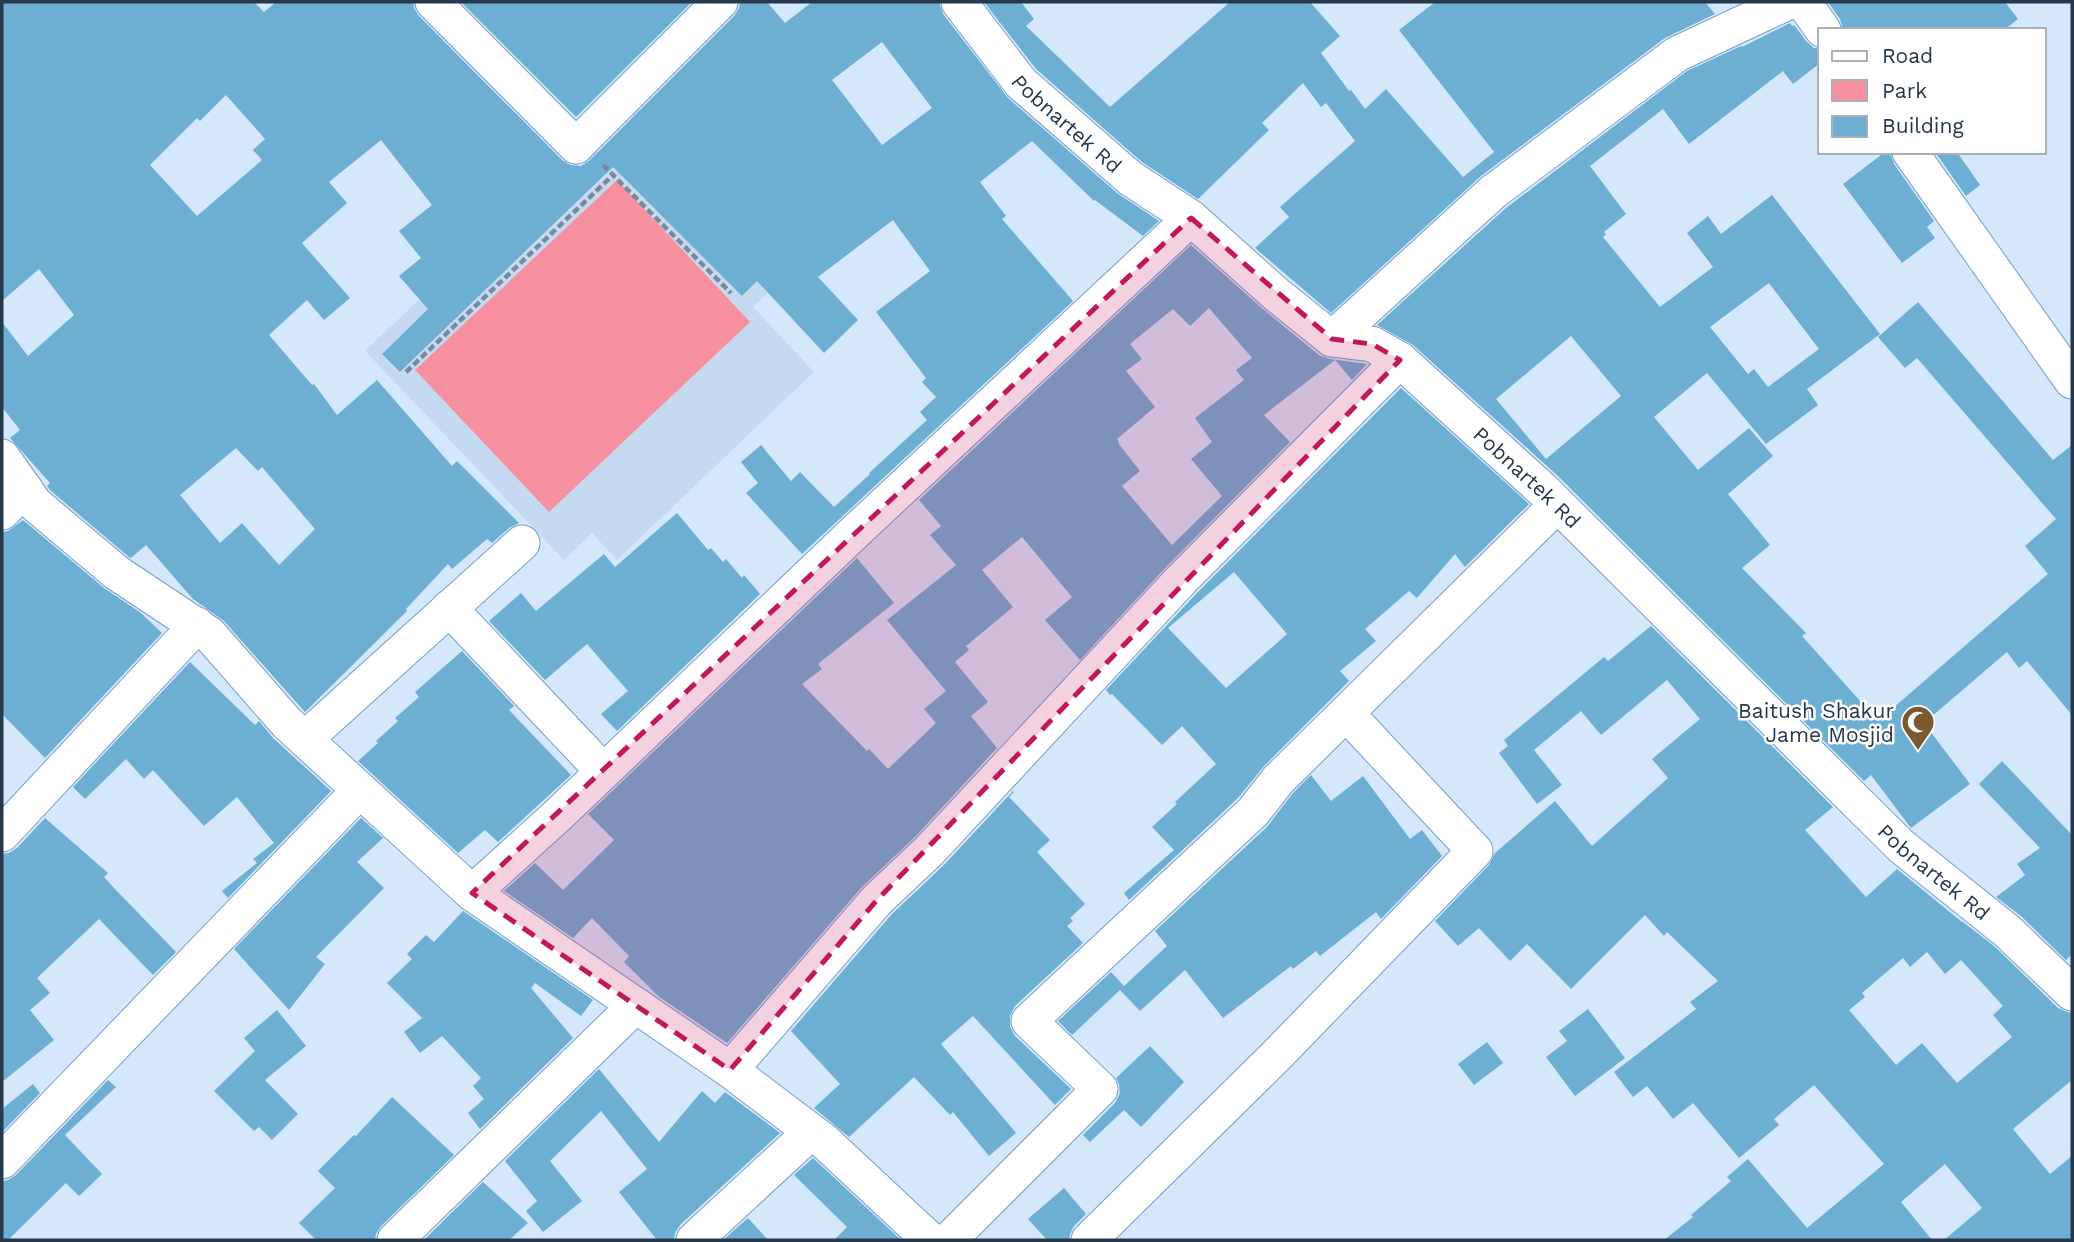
<svg xmlns="http://www.w3.org/2000/svg" width="2074" height="1242" font-family="'Work Sans',sans-serif">
	<style>
		.built { fill: #c5d9f0; fill-rule: evenodd }
		.green { fill: #f7909e }
		.building { fill: #6cafd2; fill-rule: evenodd }
		.lines { fill: none; stroke-linecap: round; stroke-linejoin: round }
		.minor-casing { stroke: #749fce; stroke-width: 37 }
		.path { stroke: #788a9e; stroke-width: 4.5; stroke-dasharray: 7 3.5; stroke-linecap: butt }
		.minor { stroke: #fff; stroke-width: 35 }
		.marked { fill: #c2185b; fill-opacity: 0.2; stroke: #c2185b; stroke-width: 5; stroke-dasharray: 14 9; stroke-linejoin: round }
		.labels { text-anchor: middle; dominant-baseline: central; stroke-width: 5; stroke-linejoin: round; paint-order: stroke }
		.street-label { font-size: 21px; fill: #26384c; stroke: #fff }
		.poi-label { font-size: 21px; fill: #26384c; stroke: #fff; text-anchor: end }
	</style>
	<rect width="100%" height="100%" fill="#d5e7fb"/>
	<path class="built" d="M629,100L790,271L753,307L814,372L617,560L592,533L564,560L365,351ZM624,106L778,259L743,296L588,142ZM587,157L605,176L400,372L382,353Z"/>
	<path class="green" d="M617,180L750,322L549,512L415,370Z"/>
	<path class="building" d="M2,2H254L264,12L276,2H413L414,8L419,16L562,160L570,165L581,166L590,160L734,16L739,8L740,2H767L785,23L812,2H939L943,14L1008,98L1117,193L1159,221L1143,236L1095,200L1094,201L1032,141L980,182L1006,216L1002,219L1073,301L802,554L746,493L758,483L741,462L761,445L791,481L800,472L834,507L870,474L869,473L927,420L920,412L936,397L922,382L926,378L876,312L930,271L893,220L818,277L858,320L824,353L757,281L742,296L613,167L400,372L382,354L428,309L399,276L421,258L399,231L432,205L381,140L329,182L347,203L302,243L350,298L324,320L307,300L269,335L312,385L314,384L337,415L377,380L452,466L457,461L519,523L509,528L492,543L487,539L452,569L448,564L406,609L407,611L305,712L224,621L193,599L146,545L131,558L129,557L50,490L47,486L50,483L10,438L20,430L2,407V322L28,356L74,315L39,269L2,301ZM882,42L932,108L882,145L832,80ZM226,95L265,139L253,150L262,160L197,216L150,165L197,118L200,121ZM236,448L258,471L262,467L315,529L279,565L242,523L220,543L180,495Z
		M461,2H692L576,117Z
		M984,2H1021L1034,19L1026,26L1110,107L1230,2H1310L1340,36L1321,53L1349,91L1351,90L1365,109L1386,89L1463,177L1494,152L1399,30L1435,2H1705L1715,14L1665,38L1481,176L1331,313L1255,248L1289,217L1280,207L1355,141L1326,103L1321,107L1303,83L1262,123L1269,130L1198,199L1142,162L1036,69Z
		M1828,2H2005L2018,19L2004,30H1843L1840,19Z
		M1790,23L1792,26L1794,25L1807,42L1814,48L1820,49V63L1793,84L1783,71L1689,144L1663,109L1590,166L1626,214L1604,232L1606,234L1603,237L1660,307L1713,267L1687,233L1708,216L1721,234L1772,195L1880,334L1807,389L1818,405L1766,444L1707,373L1654,417L1698,470L1749,428L1773,456L1728,494L1770,545L1742,568L1806,633L1802,636L1878,721L2048,574L2025,546L2056,519L1917,358L1905,368L1878,337L1918,302L2053,460L2072,445V715L2027,661L2019,668L2007,652L1924,723L1970,784L1911,828L1871,775L1864,781L1558,476L1413,345L1377,325L1506,208L1687,71L1741,46L1742,47ZM1769,283L1819,349L1768,387L1754,369L1748,374L1710,327ZM1571,336L1621,396L1546,459L1496,399Z
		M1885,152H1890L1894,164L1934,221L1927,227L1935,238L1902,263L1843,184Z
		M1935,152H1957L1980,185L1966,196Z
		M1191,245L1264,310L1319,355L1330,359L1367,364L1352,380L1335,360L1264,415L1290,442L1168,565L1080,660L1045,620L1072,597L1022,537L982,570L1013,607L966,646L969,650L955,662L988,702L971,716L997,748L915,837L862,887L727,1043L658,996L624,962L629,956L592,918L573,938L504,891L535,863L563,890L614,840L588,814L857,558L894,603L818,664L822,669L802,684L867,751L869,749L888,769L936,723L924,709L946,691L887,620L956,565L930,535L941,526L919,500ZM1209,308L1252,358L1236,370L1244,380L1195,418L1212,442L1191,459L1222,496L1172,545L1122,486L1140,471L1118,443L1119,442L1117,439L1155,407L1126,371L1142,359L1130,344L1173,309L1190,326Z
		M1401,388L1529,504L1465,567L1455,554L1417,598L1409,591L1365,629L1376,641L1340,671L1349,681L1264,766L1238,798L1129,900L1124,893L1174,850L1152,827L1177,804L1175,802L1216,764L1182,726L1162,745L1112,694L1110,695L1106,690L1197,593ZM1234,572L1287,634L1226,688L1168,628Z
		M677,513L708,550L711,548L723,562L726,559L742,578L744,575L760,594L617,731L601,714L628,691L587,644L545,680L489,621L521,593L536,611L604,554L615,567Z
		M23,520L104,588L141,613L162,633L45,758L2,714V532L8,531Z
		M1651,626L1833,807L1805,830L1866,897L1897,869L1962,922H1963L1994,946L2058,1008L2067,1012L2072,1013V1080L2013,1129L2050,1174L2072,1156V1240H1944L1982,1208L1945,1164L1901,1202L1932,1240H1664L1693,1217L1691,1215L1731,1181L1727,1177L1748,1159L1807,1228L1884,1164L1814,1085L1774,1119L1779,1125L1739,1158L1693,1103L1673,1119L1647,1086L1633,1097L1614,1072L1696,1009L1690,1002L1718,981L1667,932L1664,936L1645,915L1571,989L1527,944L1510,961L1479,928L1458,946L1435,921L1489,865L1495,853L1555,801L1592,846L1668,778L1652,759L1700,719L1667,680L1601,735L1581,711L1534,750L1562,785L1537,804L1499,753L1508,746L1504,740L1604,657L1608,661ZM1927,952L1945,974L1961,960L2003,1006L1993,1015L2012,1037L1957,1083L1922,1043L1896,1065L1849,1010L1865,997L1862,993L1903,958L1910,967Z
		M462,651L514,706L509,710L571,775L498,842L485,830L458,853L358,761L378,743L376,741L398,721L395,718L419,697L415,692Z
		M190,662L255,725L259,721L273,738L331,791L228,898L222,891L257,863L253,859L274,843L237,797L204,826L153,770L144,779L126,759L85,799L73,787Z
		M2002,761L2072,835V954L2066,960L2021,916L1996,897L2025,875L2017,864L2040,848L1979,784Z
		M1311,775L1331,801L1363,776L1410,839L1422,830L1442,856L1381,919L1376,912L1320,956L1316,951L1293,969L1291,966L1223,1018L1185,970L1140,1011L1120,990L1072,1035L1058,1021L1111,972L1124,986L1167,946L1155,931L1267,827L1293,793Z
		M1013,791L1014,792L1009,797L1050,840L1037,852L1085,904L1070,918L1073,921L1067,926L1083,943L1015,1006L1010,1016V1027L1015,1036L1071,1089L1055,1105L973,1016L941,1044L1016,1133L989,1156L953,1112L950,1115L914,1077L849,1137L814,1108L840,1084L791,1031L892,914L944,865Z
		M45,818L108,873L104,877L114,888L176,952L153,975L99,919L37,978L50,993L30,1010L54,1040L2,1082V854L9,853L17,848Z
		M361,818L383,838L357,862L384,888L316,957L325,964L289,1010L234,949Z
		M463,911L593,1000L581,1016L535,983L531,988L573,1038L480,1129L468,1113L484,1099L473,1086L481,1078L442,1036L420,1053L404,1032L422,1018L387,983L412,959L407,954L426,935L434,942Z
		M1588,1009L1625,1058L1575,1096L1546,1057L1567,1041L1559,1031Z
		M277,1010L306,1046L265,1080L298,1114L272,1140L259,1127L254,1131L214,1091L255,1051L244,1038Z
		M1487,1042L1503,1063L1474,1085L1458,1064Z
		M1150,1046L1184,1082L1141,1127L1124,1110L1090,1142L1083,1135L1115,1103L1120,1093L1119,1084L1116,1078Z
		M599,1069L659,1142L702,1091L715,1103L725,1092L780,1133L680,1225L675,1233L674,1240H657L619,1192L647,1169L601,1111L550,1161L582,1201L543,1232L526,1211L537,1201L505,1161Z
		M108,1080L116,1087L65,1135L102,1174L79,1196L66,1183L8,1240H2V1181L8,1180L16,1175Z
		M33,1084L40,1093L2,1132V1109Z
		M392,1097L454,1155L381,1226L376,1234L375,1240H316L299,1223L335,1188L318,1171L354,1135L356,1136Z
		M813,1158L900,1239L901,1240H834L847,1227L794,1175Z
		M483,1182L528,1223L509,1240H424Z
		M1064,1188L1086,1214L1074,1226L1070,1234L1069,1240H1047L1028,1219Z
		M748,1218L768,1240H723Z"/>
	<g class="lines">
		<defs>
			<g id="minor">
				<path d="M433,2L576,146L720,2"/>
				<path id="s1" d="M959,2L1021,83L1130,178L1191,218L1277,295L1332,339L1372,344L1400,360L1544,491L1901,846L2007,931L2072,993"/>
				<path d="M1803,2L1823,30"/>
				<path d="M1910,152L2072,381"/>
				<path d="M1332,339L1493,192L1677,54L1788,2"/>
				<path d="M2,457L35,504L117,573L209,634L287,723L472,893L730,1070L825,1142L930,1240"/>
				<path d="M2,512L25,489"/>
				<path d="M449,608L603,771"/>
				<path d="M305,739L522,543"/>
				<path d="M2,834L197,625"/>
				<path d="M472,893L557,816L856,531L1191,218"/>
				<path d="M730,1070L877,900L929,851L1182,579L1400,360"/>
				<path d="M2,1161L360,790"/>
				<path d="M395,1240L636,1005"/>
				<path d="M694,1240L811,1132"/>
				<path d="M949,1240L1100,1089L1029,1021L1253,812L1278,780L1557,505"/>
				<path d="M1089,1240L1275,1057L1475,851L1346,713"/>
			</g>
		</defs>
		<use href="#minor" class="minor-casing"/>
		<path class="path" d="M603,165L731,293
			M406,372L613,175"/>
		<use href="#minor" class="minor"/>
	</g>
	<path class="marked" d="M1191,218L1332,339L1372,344L1400,360L877,900L730,1070L472,893Z"/>
	<defs>
		<symbol id="mosque-pin" viewBox="-11 -11 22 30"><path d="M0 17L-7.5 6A9.5 9.5 0 1 1 7.5 6Z" fill="#79592f" stroke="#fff"/><path d="M3.5-4.9A6 6 0 1 0 3.5 4.9A5 5 0 1 1 3.5-4.9Z" fill="#fff"/></symbol>
	</defs>
	<g fill-rule="evenodd">
		<use href="#mosque-pin" x="1899" y="703" width="38" height="52"/>
	</g>
	<g class="labels">
		<g class="street-label">
			<text stroke="none"><textPath href="#s1" startOffset="163">Pobnartek Rd</textPath></text>
			<text stroke="none"><textPath href="#s1" startOffset="751">Pobnartek Rd</textPath></text>
			<text stroke="none"><textPath href="#s1" startOffset="1318">Pobnartek Rd</textPath></text>
		</g>
		<g class="poi-label">
			<text x="1894" y="710">Baitush Shakur<tspan x="1894" dy="24">Jame Mosjid</tspan></text>
		</g>
	</g>
	<rect width="2074" height="1242" fill="none" stroke="#26384c" stroke-width="7"/>
	<rect x="1818" y="28" width="228" height="126" fill="#ffffff" stroke="#a8afb7" stroke-width="2"/>
	<rect x="1832" y="51" width="35" height="10" fill="#ffffff" stroke="#a8afb7" stroke-width="2"/>
	<text x="1882" y="63" font-size="21" fill="#26384c">Road</text>
	<rect x="1832" y="80" width="35" height="21" fill="#f7909e" stroke="#a8afb7" stroke-width="2"/>
	<text x="1882" y="98" font-size="21" fill="#26384c">Park</text>
	<rect x="1832" y="116" width="35" height="21" fill="#6cafd2" stroke="#a8afb7" stroke-width="2"/>
	<text x="1882" y="133" font-size="21" fill="#26384c">Building</text>
</svg>
